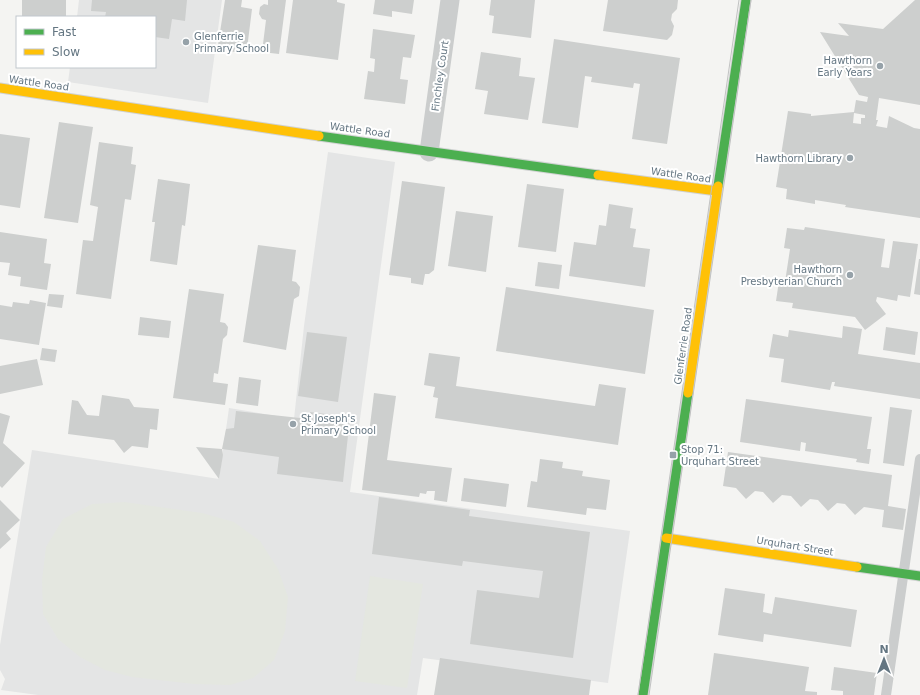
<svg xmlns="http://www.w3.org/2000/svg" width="920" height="695" font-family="'DejaVu Sans',sans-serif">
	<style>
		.built { fill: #e4e5e5 }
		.garden { fill: #e4e7e0 }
		.building { fill: #cdcfce; fill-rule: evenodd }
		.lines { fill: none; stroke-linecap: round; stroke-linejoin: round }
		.fast-casing { stroke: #d0d2d2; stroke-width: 11 }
		.slow-casing { stroke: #d0d2d2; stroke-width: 11 }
		.lane { stroke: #cbcdcd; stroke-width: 10 }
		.street { stroke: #cbcdcd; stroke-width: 19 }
		.fast { stroke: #4caf50; stroke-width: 9 }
		.slow { stroke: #ffc107; stroke-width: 9 }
		.tram { stroke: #c1c2c2; stroke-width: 1 }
		.poi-dot { fill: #96a2a9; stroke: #fff; stroke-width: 1.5 }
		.labels { text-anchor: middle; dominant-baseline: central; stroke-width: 4; stroke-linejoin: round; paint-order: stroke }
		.poi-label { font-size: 10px; fill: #647682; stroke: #fff; text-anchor: start }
		.street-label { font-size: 10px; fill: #647682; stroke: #fff }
	</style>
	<rect width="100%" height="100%" fill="#f4f4f2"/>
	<path class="built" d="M79,0H222L208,103L68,82L70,67H155V17H77Z
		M328,152L395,162L350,492L630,531L608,683L423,658L417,695H38L1,690L5,679L0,670V645L32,450L219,479L229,408L294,419L304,326Z"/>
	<path class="garden" d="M124,502L202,513L234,522L260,541L278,569L288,597L285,631L274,660L253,678L230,685L194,684L132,677L105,670L80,657L58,639L43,614L42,580L46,547L63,519L92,504Z
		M370,576L423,584L407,688L355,681Z"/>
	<path class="building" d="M22,0H66V17H22Z
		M92,0H187L185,21L172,19L169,39L155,37V17H105L106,12L91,11Z
		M225,0H242L241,7L252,9L247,49L241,53L228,51L224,46L218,45Z
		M268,0H286L279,54L262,52L266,20L262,19L259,14L260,7L264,4L268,5Z
		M293,0H337V2L345,4L338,60L286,53Z
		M375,0H414L412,14L392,11V17L373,14Z
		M491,0H535L531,38L492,33L494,16L489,15Z
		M608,0H678L677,9L672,14L671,20L674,26L672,35L667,40L603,31Z
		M915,0H920V105L879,98L876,120H878L876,126L887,128L889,116L914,128L920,129V218L845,207L846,205L815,200V204L786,199L787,189L776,187L788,111L811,114V116L854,112L856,100L867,102L868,97L859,95L820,32L849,36L838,23L883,29ZM854,113L865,115V118H861V124L853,123Z
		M373,29L415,35L411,58L403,57L400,79L408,80L405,104L364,99L368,71L374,72L375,59L370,58Z
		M554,39L680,58L667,144L632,139L640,84L634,83L633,88L591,82L592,77L585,76L578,128L542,123Z
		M481,52L521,58L519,76L535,78L528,120L484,114L488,91L475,89Z
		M59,122L93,127L78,223L44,218Z
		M0,134L30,138L20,208L0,205Z
		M99,142L133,147L131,164L136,165L131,200L125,199L111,299L76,294L83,240L93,241L98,207L90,205Z
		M158,179L190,184L185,226L182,225L177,265L150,261L155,222H152Z
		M402,181L445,187L434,270L429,274H425L423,285L411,283V278L389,275Z
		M527,184L564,189L556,252L518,247Z
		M609,204L633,208L630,228L636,229L633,247L650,249L645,287L569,276L574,242L596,245L599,225L606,226Z
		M456,211L493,216L486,272L448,266Z
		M805,227L885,239L881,267L889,268L893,241L918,244L910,297L898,295L897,301L877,297L876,301L886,314L865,330L855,317L792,308L793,303L776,301L779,281L785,282L790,249L784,248L787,228L804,230Z
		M0,232L47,239L44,263L51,264L47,290L20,286L21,277L8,275L10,263L0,262Z
		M258,245L296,250L292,281L296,282L300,287L299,296L294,299L286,350L243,342Z
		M919,259H920V295L914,294Z
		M538,262L562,265L559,289L535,286Z
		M506,287L654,310L645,374L496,351Z
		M189,289L224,294L220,322L225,323L228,327L227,335L223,339L218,374L214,373L213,382L228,384L225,405L173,398Z
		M49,294L64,295L62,308L47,306Z
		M30,300L46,303L39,345L0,339V305L12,307L13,302L29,304Z
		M140,317L171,321L169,338L138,335Z
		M843,326L862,329L858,354L920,363V399L834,386L835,382H832L830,390L781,382L784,359L769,357L773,334L788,337L789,330L842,338Z
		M886,327L918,332L915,355L883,350Z
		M307,332L347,337L338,402L298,396Z
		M42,348L57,350L55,362L40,360Z
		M429,353L460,357L456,386L595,406L599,384L626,388L618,445L435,418L438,398L433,397L435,387L424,385Z
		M37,359L43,385L0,394V366Z
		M239,377L261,380L258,406L236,403Z
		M374,393L396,396L387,460L452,468L447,502L434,500L435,491H427L426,494L420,493L419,497L362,490Z
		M102,395L129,399L134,407L159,409L157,430L150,429L148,448L132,446L124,453L114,440L68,434L72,400L78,401L87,415L99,416Z
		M746,399L872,417L867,449H871L869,464L856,462L857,459L805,451L806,443L801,442L800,451L740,442Z
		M890,407L912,410L904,466L883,463Z
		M236,411L309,419L310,412L350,417L343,482L277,474L279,457L222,449L226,429L234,428Z
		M0,413L10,416L3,443L25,463L2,488L0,486Z
		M196,447L222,449L223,455L219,479Z
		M728,452L892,475L888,506L906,509L903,530L882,527L884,510L864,507L855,515L845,504L837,503L828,511L818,500L810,499L801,507L791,496L782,495L773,503L763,492L755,491L746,499L736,488L723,486Z
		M540,459L563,462L562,468L583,471L582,476L610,480L606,510L587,508L586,515L527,507L531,481L537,482Z
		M464,478L509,484L506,507L461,501Z
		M379,497L470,510L469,516L590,532L573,658L470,644L477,590L539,598L543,571L463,561L462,566L372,554Z
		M0,500L20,520L6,533L11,539L0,549Z
		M725,588L765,594L763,612L772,614L775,597L857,610L851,647L764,634L763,642L718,635Z
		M714,653L809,667L805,691L817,692V695H708Z
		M440,658L591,680L589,695H434Z
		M834,667L877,673L874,695H843V691L831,690Z"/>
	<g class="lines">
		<defs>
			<path id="fast" d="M319,136L598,175
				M718,186L746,0
				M857,567L920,576
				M643,695L688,393"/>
			<path id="slow" d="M0,88L319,136
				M598,175L717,191
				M688,393L718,186
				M666,538L857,567"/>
		</defs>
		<use href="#fast" class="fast-casing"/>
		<use href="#slow" class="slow-casing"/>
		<path class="lane" d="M886,695L920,459"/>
		<path class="street" d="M429,152L450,0"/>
		<use href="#fast" class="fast"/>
		<use href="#slow" class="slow"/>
		<path class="tram" d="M638,695L739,0
			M649,695L751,0"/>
	</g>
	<g class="poi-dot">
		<circle cx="186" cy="42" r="4"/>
		<circle cx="880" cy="66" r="4"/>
		<circle cx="850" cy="158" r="4"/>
		<circle cx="850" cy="275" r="4"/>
		<circle cx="293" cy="424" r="4"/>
		<rect x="669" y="451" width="8" height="8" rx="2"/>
	</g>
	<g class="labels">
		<g class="poi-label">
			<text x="194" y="36">Glenferrie<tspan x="194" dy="12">Primary School</tspan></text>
			<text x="872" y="60" text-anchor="end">Hawthorn<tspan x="872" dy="12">Early Years</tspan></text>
			<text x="842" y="158" text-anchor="end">Hawthorn Library</text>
			<text x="842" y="269" text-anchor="end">Hawthorn<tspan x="842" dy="12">Presbyterian Church</tspan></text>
			<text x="301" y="418">St Joseph's<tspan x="301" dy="12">Primary School</tspan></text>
			<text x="681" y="449">Stop 71:<tspan x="681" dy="12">Urquhart Street</tspan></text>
		</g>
		<g class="street-label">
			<text transform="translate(440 76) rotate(-82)">Finchley Court</text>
			<text transform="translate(39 83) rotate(8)">Wattle Road</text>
			<text transform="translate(360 130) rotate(8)">Wattle Road</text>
			<text transform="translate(681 175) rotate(8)">Wattle Road</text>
			<text transform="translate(683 346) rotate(-82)">Glenferrie Road</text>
			<text transform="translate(795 546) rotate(9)">Urquhart Street</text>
		</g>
	</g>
	<rect x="16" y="16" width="140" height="52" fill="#ffffff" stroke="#c1c8cd"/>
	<rect x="24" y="29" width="20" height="6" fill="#4caf50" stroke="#c1c8cd"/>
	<text x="52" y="36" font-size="12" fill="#647682">Fast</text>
	<rect x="24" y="49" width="20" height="6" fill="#ffc107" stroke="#c1c8cd"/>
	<text x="52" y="56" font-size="12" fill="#647682">Slow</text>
	<g transform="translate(884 659)" stroke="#ffffff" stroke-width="3" paint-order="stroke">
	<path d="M0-3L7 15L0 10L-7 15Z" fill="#647682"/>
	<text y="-6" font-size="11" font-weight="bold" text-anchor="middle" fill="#647682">N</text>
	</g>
</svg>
